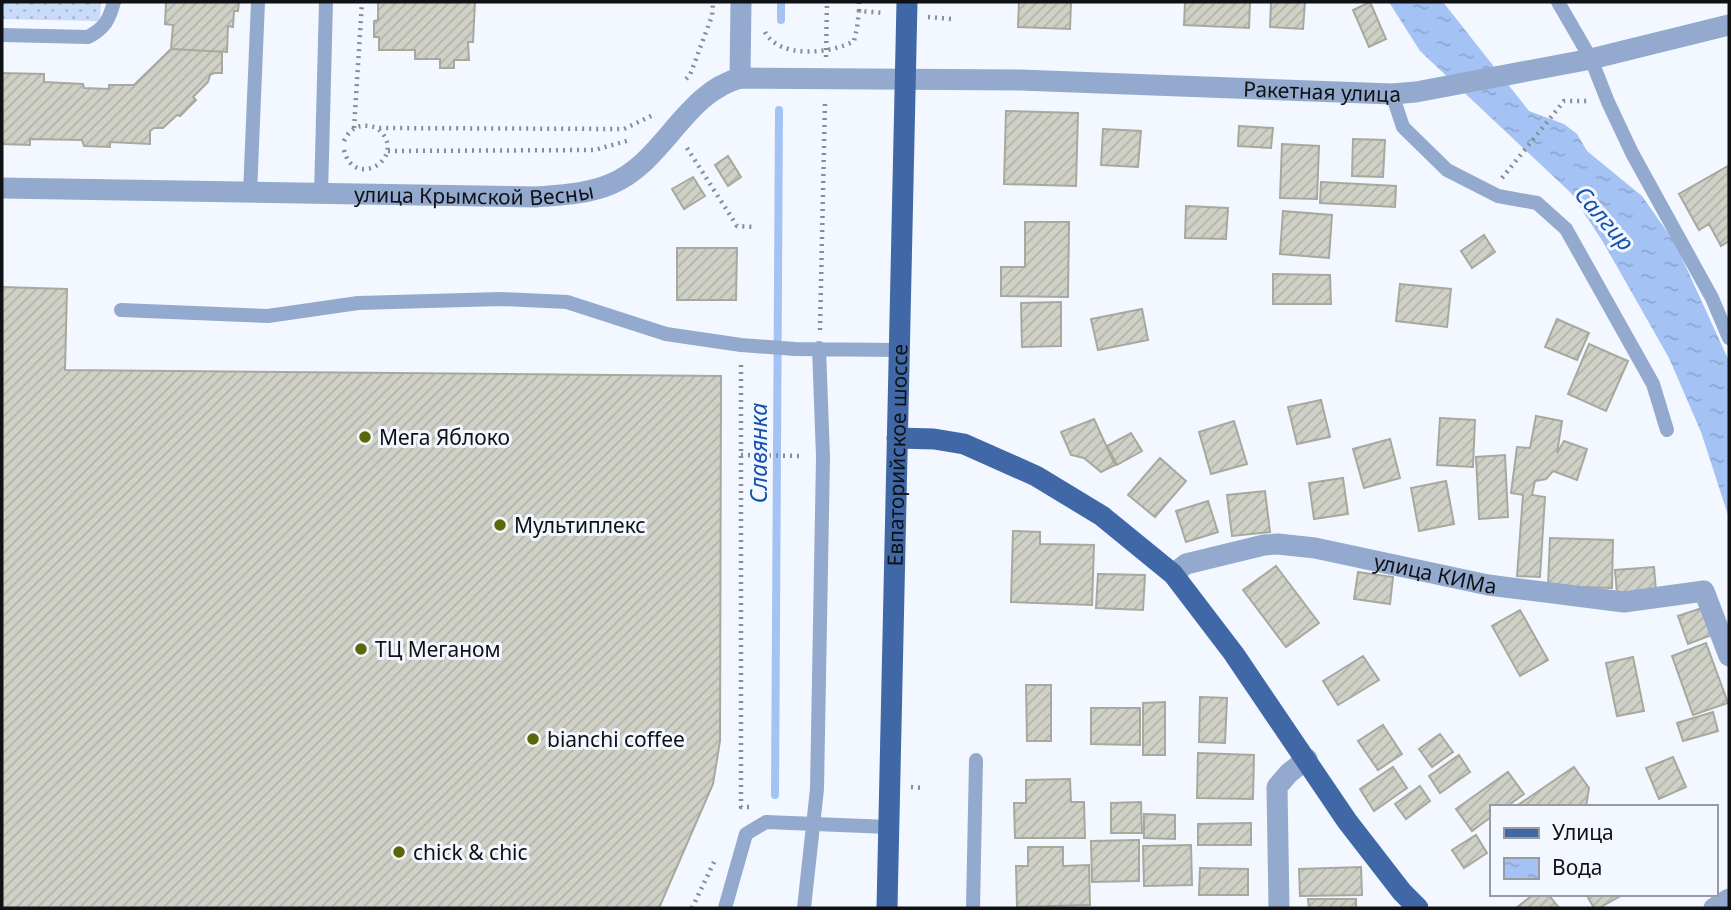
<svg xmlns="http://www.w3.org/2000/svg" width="1731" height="910" font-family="'Noto Sans',sans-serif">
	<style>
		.grass { fill: url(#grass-dots) }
		.water { fill: url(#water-ripples) }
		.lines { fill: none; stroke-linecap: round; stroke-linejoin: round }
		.stream { stroke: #a4c3f4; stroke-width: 8 }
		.building { fill: url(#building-hatch); stroke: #a7a99f; stroke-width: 2 }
		.path { stroke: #898c91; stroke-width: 4.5; stroke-dasharray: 2 5; stroke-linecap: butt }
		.service { stroke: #93aace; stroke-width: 14 }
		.minor { stroke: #93aace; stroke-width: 21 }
		.primary { stroke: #4168a6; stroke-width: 21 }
		.poi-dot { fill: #5d6709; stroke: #f3f7ff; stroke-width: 2.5 }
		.labels { text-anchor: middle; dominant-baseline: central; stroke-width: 6; stroke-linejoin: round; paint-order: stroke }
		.street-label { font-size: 21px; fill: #0f1114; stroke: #f3f7ff }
		.poi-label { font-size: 21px; fill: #0f1114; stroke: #f3f7ff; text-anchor: start }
		.water-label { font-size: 23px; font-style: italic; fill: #1652ad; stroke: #f3f7ff }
	</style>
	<defs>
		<pattern id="grass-dots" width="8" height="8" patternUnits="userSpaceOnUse" patternTransform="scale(1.75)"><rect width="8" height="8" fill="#c9dbf8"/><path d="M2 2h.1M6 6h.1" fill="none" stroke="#abbbd4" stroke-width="1.8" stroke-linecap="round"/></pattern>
		<pattern id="water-ripples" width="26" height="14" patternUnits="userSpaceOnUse" patternTransform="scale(1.75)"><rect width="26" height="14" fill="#a4c3f4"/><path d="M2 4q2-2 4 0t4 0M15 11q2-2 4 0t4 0" fill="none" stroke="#8ca6d0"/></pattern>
		<pattern id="building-hatch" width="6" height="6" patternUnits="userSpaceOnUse" patternTransform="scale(1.75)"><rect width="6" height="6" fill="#cfd1c7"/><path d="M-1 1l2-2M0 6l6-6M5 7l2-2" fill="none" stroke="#b1b2aa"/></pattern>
	</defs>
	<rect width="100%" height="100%" fill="#f3f7ff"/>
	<path class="grass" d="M2,2H101L100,21L2,19Z"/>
	<path class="water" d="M1389,2H1443L1529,111L1564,124L1577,134L1587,151L1642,196L1675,243L1729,361V518L1701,432L1669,358L1603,242L1571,193L1420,51Z"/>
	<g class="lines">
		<path class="stream" d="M781,20V2
			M775,795L779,110"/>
	</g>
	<path class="building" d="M166,2H239L238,11H234L233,27L228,26L227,52H222V73H214L210,75L208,82L193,97L196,100L180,116L177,115L163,128H154L150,131V144L110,142V147L84,146L82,140L30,139V145L2,144V73L44,74V82L83,84L84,88L109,89V85H134L171,49L173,25L165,24Z
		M166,2H239L238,11H234L233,27L228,26L227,52L171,49L173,25L165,24Z
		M378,2H475L473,42H468L469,60H454V68H440V59H415V50H379V37H374V21L378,20Z
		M1019,2H1071L1070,29L1018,27Z
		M1185,2H1250L1249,28L1184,25Z
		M1271,2H1305L1303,29L1270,27Z
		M1370,2L1386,39L1369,47L1353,10Z
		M1006,111L1078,113L1076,186L1004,184Z
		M1239,126L1273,128L1271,148L1238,146Z
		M1103,129L1141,131L1138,167L1101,165Z
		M1353,139L1385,140L1383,177L1352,176Z
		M1282,144L1319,146L1317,199L1280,198Z
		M728,156L741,177L728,186L715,165Z
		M1728,166L1729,241L1721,246L1709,224L1699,230L1679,194Z
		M693,177L705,196L684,209L672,189Z
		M1321,182L1396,186L1395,207L1320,203Z
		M1186,206L1228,208L1226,239L1185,238Z
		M1283,211L1332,215L1329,258L1280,254Z
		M1025,222H1069L1068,297L1001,296V267H1025Z
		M1484,235L1495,252L1472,268L1461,251Z
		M677,248H737L736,300H677Z
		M1273,274L1330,275L1331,304H1273Z
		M1400,284L1451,289L1447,327L1396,321Z
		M2,287L67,289L65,370L721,376L720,741L713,784L659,908H2Z
		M1061,302V346L1022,347L1021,303Z
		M1142,309L1148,340L1098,350L1091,319Z
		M1557,319L1589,333L1577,360L1545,347Z
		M1589,344L1628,361L1606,411L1568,394Z
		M1321,400L1330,437L1297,444L1288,407Z
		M1536,416L1562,421L1557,453L1564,441L1587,449L1577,480L1553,471L1546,479L1535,481L1532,495L1545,497L1540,577L1517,576L1523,495L1511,493L1517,447L1530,448Z
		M1440,418L1475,420L1473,467L1437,465Z
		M1094,419L1115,465L1101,472L1084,458L1071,455L1061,432Z
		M1234,421L1247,464L1211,474L1199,432Z
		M1131,433L1142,451L1117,465L1107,446Z
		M1390,439L1400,478L1364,488L1353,449Z
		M1505,455L1508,517L1479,519L1476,457Z
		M1160,458L1186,481L1155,517L1128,495Z
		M1343,478L1348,514L1314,519L1309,483Z
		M1446,481L1454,524L1419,531L1411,488Z
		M1265,491L1270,532L1232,536L1227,495Z
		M1208,501L1218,532L1186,542L1176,511Z
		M1013,531L1040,532V544L1094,545L1092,605L1011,602Z
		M1550,538L1613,540L1612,588L1548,586Z
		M1276,566L1319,623L1286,647L1243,590Z
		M1654,567L1656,591L1617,594L1615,570Z
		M1358,572L1393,577L1390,604L1354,599Z
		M1098,574L1145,575L1143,610L1096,608Z
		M1702,608L1712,635L1688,644L1678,616Z
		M1520,610L1548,660L1520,676L1492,626Z
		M1706,643L1728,703L1693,715L1672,656Z
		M1363,656L1379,680L1338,705L1323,681Z
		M1633,657L1644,711L1617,716L1606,663Z
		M1026,685H1051V741H1027Z
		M1200,697L1227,698L1225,743L1199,742Z
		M1165,702V755H1143V703Z
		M1091,708H1140V745L1091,744Z
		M1713,712L1718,731L1683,741L1677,723Z
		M1383,725L1402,754L1378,770L1358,741Z
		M1440,734L1453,752L1432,767L1419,749Z
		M1198,753L1254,755L1253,799L1197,798Z
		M1459,755L1470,772L1440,793L1429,776Z
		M1673,757L1686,787L1659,799L1646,768Z
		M1393,767L1407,788L1374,811L1360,789Z
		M1574,767L1589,788L1586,807H1515Z
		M1508,772L1524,794L1506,807H1491V817L1472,831L1456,809Z
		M1070,779L1071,802H1084L1085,838H1015L1014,803H1026V780Z
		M1420,786L1430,801L1406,819L1395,804Z
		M1141,802L1142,833H1111V803Z
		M1144,814L1175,815V839L1144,838Z
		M1251,823V845H1198V824Z
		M1476,835L1487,853L1464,868L1452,850Z
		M1139,840V881L1092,882L1091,841Z
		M1191,845L1192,885L1144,886L1143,846Z
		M1028,847H1063V866L1089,865L1090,905L1017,907L1016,866H1028Z
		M1361,867L1362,895L1300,896L1299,869Z
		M1200,868L1248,869V895H1199Z
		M1534,894H1548L1559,908H1516Z
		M1586,894H1624L1599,908H1594Z
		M1308,899H1356V908H1309Z"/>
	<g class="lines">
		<path class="path" d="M859,11V2
			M928,17L952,19
			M765,32C779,59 831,54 854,41L857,28L859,11L885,13
			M826,57L827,2
			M686,79L690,75L712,16L713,2
			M354,128L362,2
			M344,141C351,126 362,123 377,128L624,129L653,115
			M687,148L737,226L756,227
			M344,150C354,192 411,156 377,128
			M388,151L595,150L630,140
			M1502,178L1564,101H1589
			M820,330L825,101
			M741,365V807H749
			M741,455L804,456
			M911,787L925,788
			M692,908L716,858"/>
		<path class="service" d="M1558,2L1591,59L1608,102L1632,153L1712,298L1729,338
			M2,35L88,37C105,28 109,20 114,2
			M1392,94L1403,127L1447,170L1498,196L1537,203L1566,229L1653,384L1667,430
			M250,193L258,2
			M321,195L326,2
			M121,310L268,316L358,303L501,299L567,302L666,334L741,345L795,349L899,350
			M725,908L746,834L766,822L889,827
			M804,908L817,789L823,457L819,348
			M973,908L976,760"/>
		<g class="minor">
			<path d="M740,78L741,2"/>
			<path id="s1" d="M2,188L536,197C561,195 588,194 611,184C664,162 684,93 740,78L1020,80L1392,94L1416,92L1591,59L1729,25"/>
			<path id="s2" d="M1173,574L1186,564L1264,545L1278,544L1315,548L1488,585L1624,602L1704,591L1729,656"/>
			<path d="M1279,908L1277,787L1289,773L1307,759"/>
			<path d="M1714,908L1729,899"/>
		</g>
		<g class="primary">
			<path d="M897,438L934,439L964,444L1036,476L1102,516L1173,574L1234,654L1347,821L1402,892L1418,908"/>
			<path id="s3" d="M887,908L907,2"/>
		</g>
	</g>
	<g class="poi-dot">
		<circle cx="365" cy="437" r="7"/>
		<circle cx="500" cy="525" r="7"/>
		<circle cx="361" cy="649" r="7"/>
		<circle cx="533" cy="739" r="7"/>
		<circle cx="399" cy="852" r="7"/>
	</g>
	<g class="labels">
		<g class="street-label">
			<text stroke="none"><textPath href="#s1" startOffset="1362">Ракетная улица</textPath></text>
			<text stroke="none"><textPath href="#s1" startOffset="472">улица Крымской Весны</textPath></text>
			<text stroke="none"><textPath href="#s3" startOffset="453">Евпаторийское шоссе</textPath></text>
			<text stroke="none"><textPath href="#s2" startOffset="271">улица КИМа</textPath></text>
		</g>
		<g class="poi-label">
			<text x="379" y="437">Мега Яблоко</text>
			<text x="514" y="525">Мультиплекс</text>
			<text x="375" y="649">ТЦ Меганом</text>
			<text x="547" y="739">bianchi coffee</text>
			<text x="413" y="852">chick &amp; chic</text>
		</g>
		<g class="water-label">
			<text transform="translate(1605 218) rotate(49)">Салгир</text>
			<text transform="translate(758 453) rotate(-90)">Славянка</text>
		</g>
	</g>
	<rect width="1731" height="910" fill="none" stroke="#0f1114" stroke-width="7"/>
	<rect x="1490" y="805" width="228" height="91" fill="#f3f7ff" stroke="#989ba1" stroke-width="2"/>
	<rect x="1504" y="828" width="35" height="10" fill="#4168a6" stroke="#989ba1" stroke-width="2"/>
	<text x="1552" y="840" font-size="21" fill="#0f1114">Улица</text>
	<rect x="1504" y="858" width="35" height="21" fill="url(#water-ripples)" stroke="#989ba1" stroke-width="2"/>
	<text x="1552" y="875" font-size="21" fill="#0f1114">Вода</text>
</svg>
